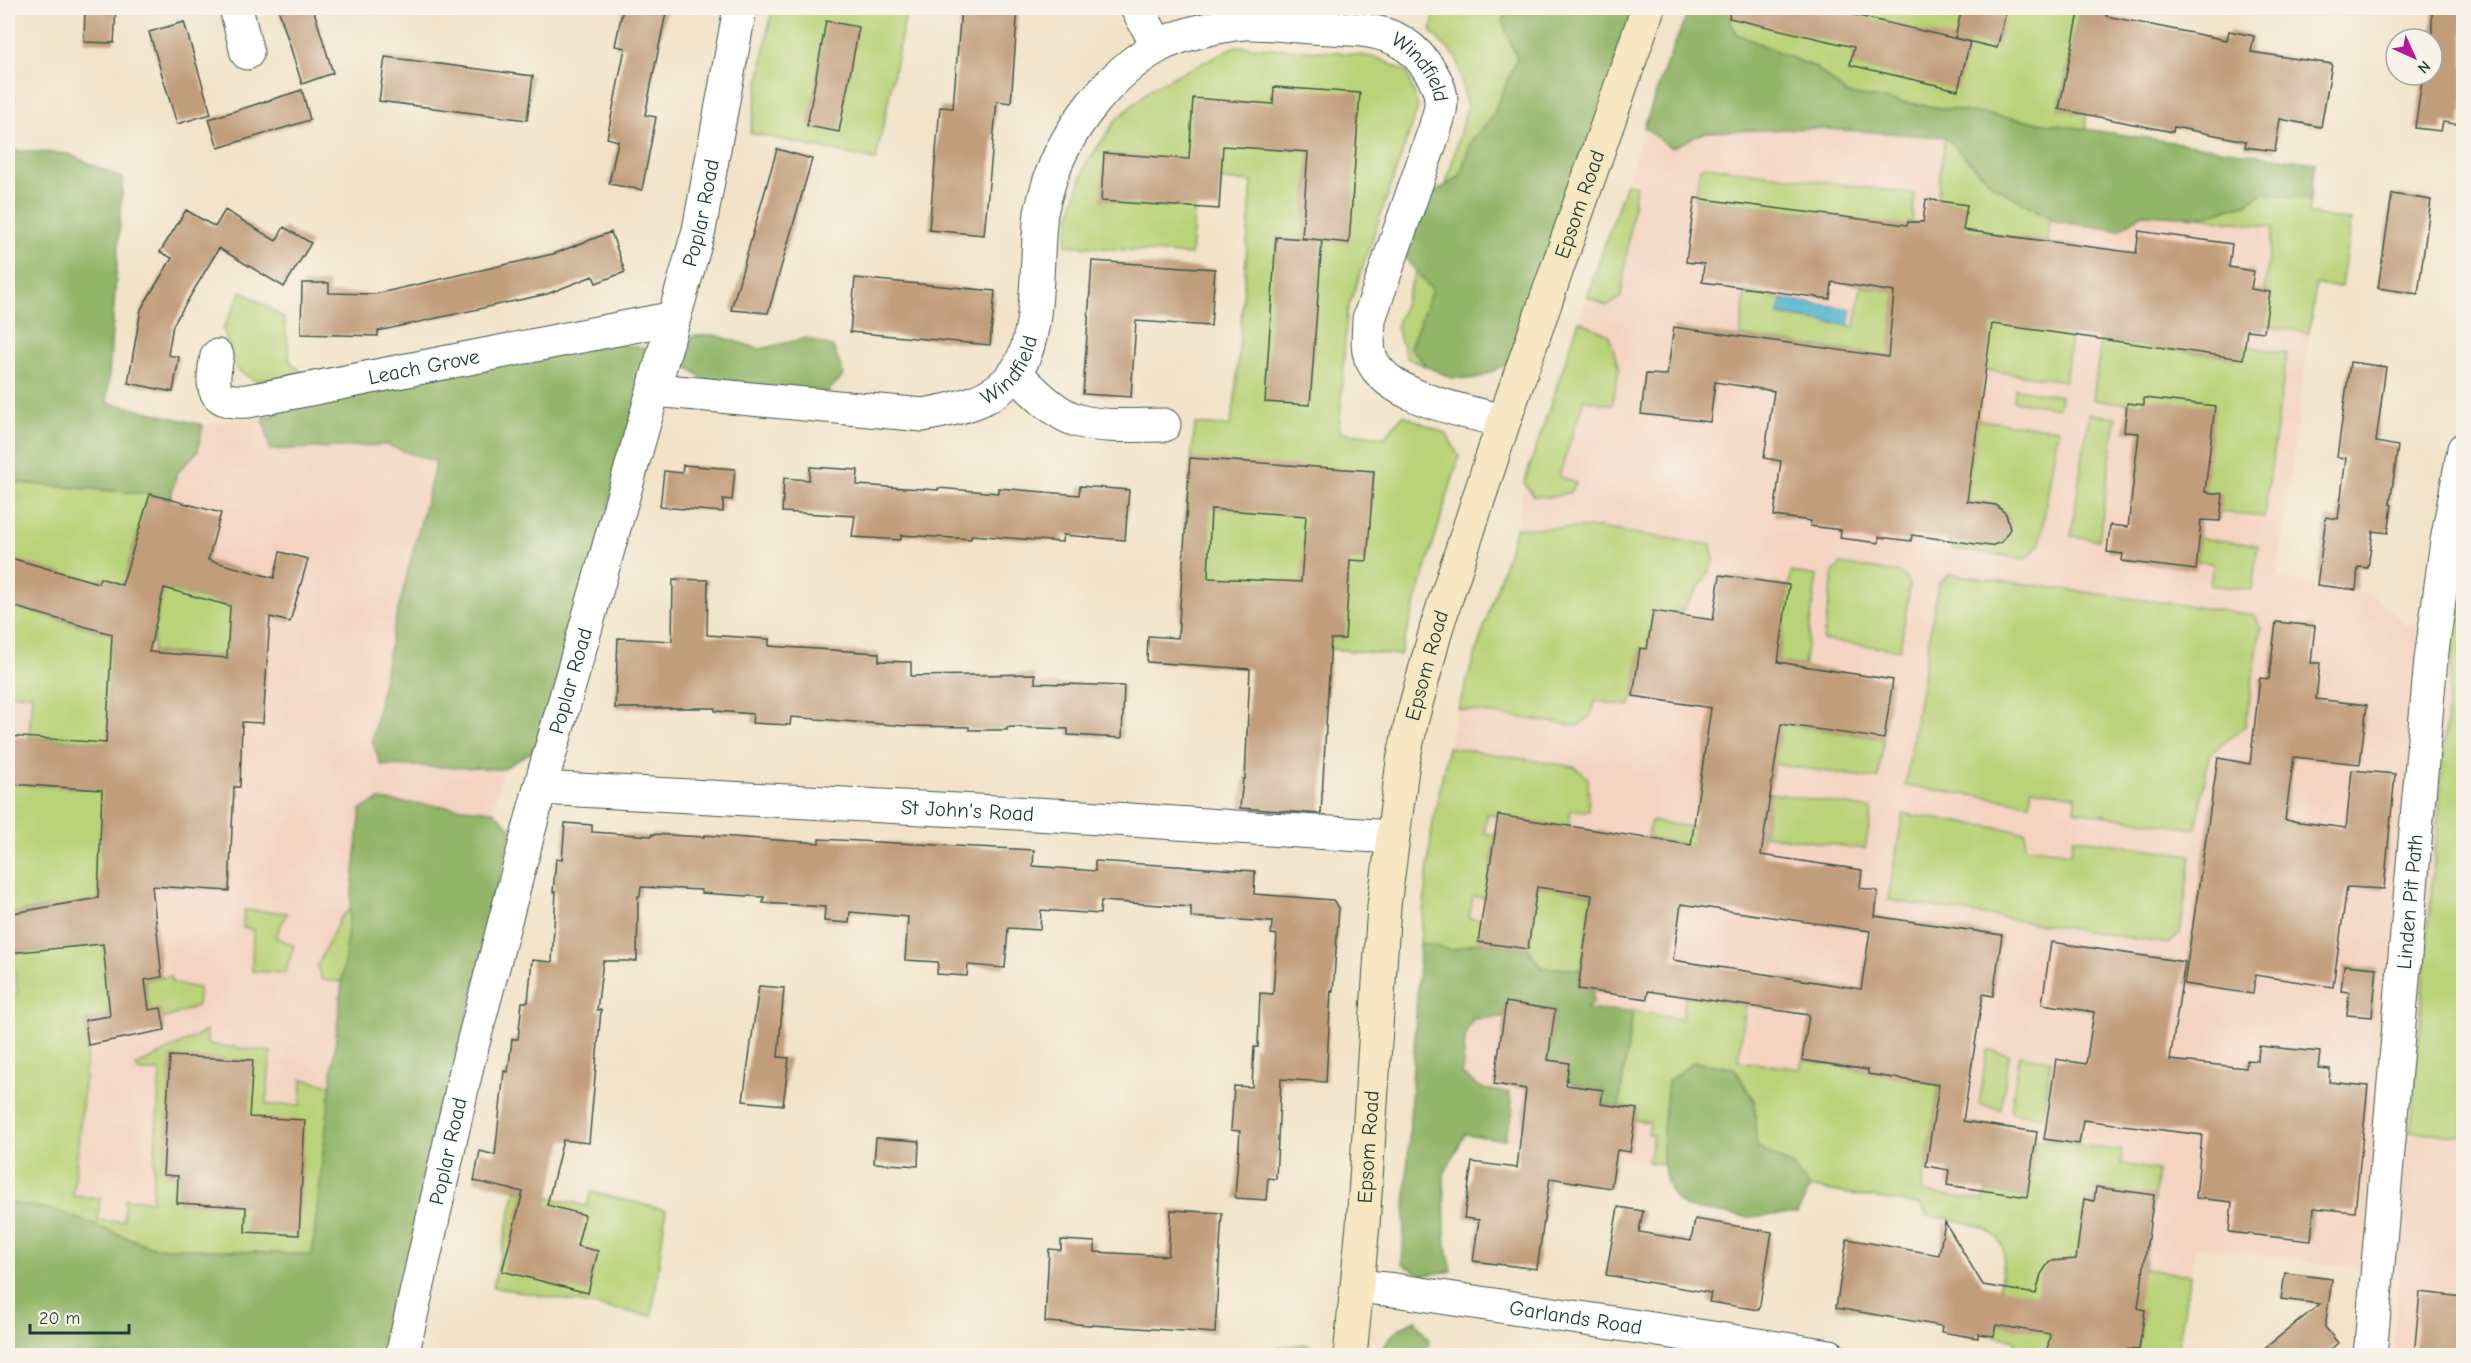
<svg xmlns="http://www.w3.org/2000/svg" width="2471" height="1363" font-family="'Comic Neue',sans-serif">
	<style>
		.built { fill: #f4d3c0 }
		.green { fill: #b9d378; stroke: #6c8856; stroke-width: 1.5 }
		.forest { fill: #92b568; stroke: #58794e; stroke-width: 1.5 }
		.water { fill: #52b5d1; stroke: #387982; stroke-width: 1.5 }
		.building { fill: #c19d7a; fill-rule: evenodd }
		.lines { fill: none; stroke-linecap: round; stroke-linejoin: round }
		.street-casing { stroke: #3f564a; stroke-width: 35 }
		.secondary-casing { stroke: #3f564a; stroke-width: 35 }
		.street { stroke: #fff; stroke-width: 33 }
		.secondary { stroke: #f8e7c3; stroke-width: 33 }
		.labels { text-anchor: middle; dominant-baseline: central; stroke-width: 4.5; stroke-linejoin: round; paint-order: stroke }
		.street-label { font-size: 21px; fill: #1f3d34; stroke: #f7f3e8 }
	</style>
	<rect width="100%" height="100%" fill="#f7f3e8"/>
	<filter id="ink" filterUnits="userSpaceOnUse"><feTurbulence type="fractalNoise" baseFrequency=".0167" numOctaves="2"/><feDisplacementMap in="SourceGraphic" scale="12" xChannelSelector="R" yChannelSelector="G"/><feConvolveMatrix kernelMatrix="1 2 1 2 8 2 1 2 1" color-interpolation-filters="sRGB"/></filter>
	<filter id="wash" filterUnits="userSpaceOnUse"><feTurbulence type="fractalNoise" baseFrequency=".008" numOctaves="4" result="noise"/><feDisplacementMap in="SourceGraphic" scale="24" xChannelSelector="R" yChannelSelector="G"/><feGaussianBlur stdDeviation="1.35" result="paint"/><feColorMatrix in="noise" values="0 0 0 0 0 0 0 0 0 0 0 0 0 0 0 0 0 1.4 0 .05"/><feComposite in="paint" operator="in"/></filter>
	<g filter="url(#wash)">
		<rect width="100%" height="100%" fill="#f2e3c8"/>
		<path class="built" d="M1665,67L2315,163L2309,213L2351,221L2341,287L2316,286L2277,578L2371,594L2409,626L2453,631L2463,565V1355H2393L2399,1274L2196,1246L2177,1355H2013L2015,1340L1994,1336L2002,1289L1999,1288L2005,1254L1995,1235L1982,1227L1928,1216L1920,1205L1408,1125L1419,958L1432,827L1448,747L1458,709L1516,528L1524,483Z
			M263,417L270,450L386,445L436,462L392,634L381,765L503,769L493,811L379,800L361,809L312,1255L153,1247L54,1210L8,1203V482L150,494L169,499L177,473L198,451L203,425Z"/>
		<path class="green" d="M772,8H907L876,160L750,133Z
			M1436,8H1515L1502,20L1517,59L1492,117L1471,141L1459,177L1446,185L1467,107L1457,58L1431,32Z
			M1734,8H2080L2059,109L2086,114V129L1847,94L1816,68L1737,34L1730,22Z
			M1236,46L1337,52L1378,58L1407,72L1418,107L1347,312L1339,432L1385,437L1403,415L1447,434L1459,457L1400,655L1283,645L1285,582L1208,578L1210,527L1184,525L1195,424L1230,426L1235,400L1252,182L1197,178L1191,255L1066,245L1070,215L1085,166L1116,120L1153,87Z
			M1945,137L1994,186L2050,218L2048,242L1963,230L1966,205L1937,201Z
			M1705,166L1915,194L1912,222H1908L1905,240L1864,220L1695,198L1700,168Z
			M1626,183L1636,186L1621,297L1607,306L1587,296Z
			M2263,193L2310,199L2309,213L2351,221L2341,287L2316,285L2309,333L2265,326L2270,292L2264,291L2273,227L2199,217L2246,204Z
			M1416,271L1433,290L1410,347L1427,367L1407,358L1396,327Z
			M1861,287L2074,315L2065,381L1740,336L1745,292L1782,299L1780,315L1855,327Z
			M242,291L284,318L290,361L303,374L256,381L237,370L223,329Z
			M1579,321L1609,335L1619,369L1612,405L1584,399L1559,476L1576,483L1571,492L1553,497L1534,496L1524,483Z
			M2101,340L2242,359L2245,346L2287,353L2264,517L2221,512L2205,492L2144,398V405L2093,400Z
			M2015,389L2061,396L2059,408L2014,401Z
			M2089,414L2116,417L2099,540L2071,536Z
			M1978,420L2058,429L2040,543L2027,559L1952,549L1947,539L2002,542L2010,529L2006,514L1996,505L1945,498Z
			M8,482L150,494L128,566L130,588L100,578L98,583L11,559L8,574Z
			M1516,528H1598L1711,545L1714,560L1705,579L1678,615L1653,612L1647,649L1640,648L1633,696L1629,706L1596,701L1590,716L1578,726L1458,709Z
			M2199,538L2258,545L2252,590L2210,585L2213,563L2197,561Z
			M1841,564L1900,573L1906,578L1910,586L1900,650L1823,640L1834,571Z
			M2463,565V1136L2411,1131L2454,631Z
			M1791,572L1817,576L1804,666L1778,662Z
			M1950,574L2255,615L2261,628L2245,726L2209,755L2196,829L2075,811L2076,796L2032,789L2029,803L1905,786L1938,584Z
			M164,588L238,608L230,619L227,657L153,652L154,627Z
			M8,605L121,637L111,652L108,702L112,743L29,737L32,694H8Z
			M1781,724L1884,739L1878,779L1774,764Z
			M1448,747L1575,767L1588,778L1589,811L1571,810L1569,827L1487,814L1484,833L1495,835L1486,898L1473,896L1469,918L1482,920L1478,942L1451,950L1420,943L1432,827Z
			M8,784L109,790V897L8,914Z
			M1770,793L1872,809L1865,849L1764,835Z
			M1903,814L2025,832V847L2071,853L2073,838L2191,855L2180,934L2169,944L1888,900Z
			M1651,821L1703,829L1700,846L1647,838Z
			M1544,842L1549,888L1592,895L1581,969L1542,968L1528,949Z
			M350,909L342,982L322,980L317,966L341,917Z
			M244,910L287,913L275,937L294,946L285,973L252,971L253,929L243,928Z
			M126,942L105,963L110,1016L85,1020L88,1045L73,1196L100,1198L98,1221H124L125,1199L152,1201L160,1071H139L136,1066L207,1031V1044L271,1052L266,1105H301L302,1079L331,1085L312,1255L153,1247L54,1210L8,1203V996L18,994L12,953Z
			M171,976L172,983L199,988L197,1006L151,1024L145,980Z
			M1685,996L1746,1005L1738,1061L1800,1069L1802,1060L1939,1084L1922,1192L1984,1201L1986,1191L2027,1197L2036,1139L2122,1151L2121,1164L2158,1170L2144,1269L2190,1275L2177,1355H2013L2015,1340L1994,1336L2002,1289L1999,1288C2000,1278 2004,1266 2004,1256C2004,1223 1951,1219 1928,1216L1920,1205L1648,1162L1653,1135L1648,1134L1650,1122L1635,1120L1637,1109L1619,1106L1633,1011L1682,1019Z
			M1987,1050L2009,1054L2001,1109L1979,1105Z
			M2019,1055L2051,1060L2042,1117L2011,1112Z
			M516,1190L587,1206L591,1192L666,1210L652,1316L493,1287Z"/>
		<path class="forest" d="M1515,8H1637L1511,362L1477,379L1452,378L1427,367L1410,347L1432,290L1405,258L1429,196L1459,177L1471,141L1492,117L1517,59L1502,20Z
			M1690,8H1734L1730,22L1737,34L1816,68L1847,94L2315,163L2310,199L2263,193L2246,204L2199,217L2143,214L2119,230L2057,222L1994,186L1945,137L1814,128L1706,132L1671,148L1644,127L1665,67Z
			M8,150L69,154L123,179L107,402L203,425L198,451L177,473L170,499L150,494L8,482Z
			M715,335L760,349L806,338L833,347L844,375L827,392L707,381L686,366L692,336Z
			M617,344L646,348L648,373L536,749L503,769L381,765L372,741L392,634L436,462L386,445L270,450L263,417L417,379Z
			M379,800L493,811L512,829L387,1355H8V1203L54,1210L153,1247L312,1255L361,809Z
			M1478,942L1528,949L1542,968L1581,969L1578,988L1593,991V1003L1586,1009L1633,1011L1619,1106L1601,1104L1603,1090C1570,1085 1569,1086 1548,1060L1555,1010L1506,1002L1504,1017L1473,1019L1466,1032L1462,1074L1483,1089L1509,1093L1513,1112L1504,1140L1465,1134L1444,1174L1445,1238L1452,1271L1423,1275L1402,1264L1420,943L1451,950Z
			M1694,1062L1734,1068L1755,1102L1756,1146L1792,1165L1810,1188L1797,1213L1748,1217L1693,1209C1649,1200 1665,1113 1668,1081Z
			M1415,1320L1429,1340L1427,1355H1382C1384,1338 1400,1327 1415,1320Z
			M1306,1344L1321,1350V1355H1273L1275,1348Z"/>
		<path class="water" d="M1782,299L1852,309L1849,325L1779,315Z"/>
		<g id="blocks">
			<path class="building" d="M85,8H116L114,43L84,42Z
				M278,8H313L333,73L302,84Z
				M623,8H667L645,115L656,117L642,190L609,184L618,141L607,138L625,48L615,46Z
				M961,8H1018L1011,103L997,101L984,235L929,230L940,107L953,108Z
				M1730,8H1856L1854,15L1970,42L1958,90L1850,65L1854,47L1729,18Z
				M1962,8H2007L1997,48L1955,38Z
				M2080,8H2108L2106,16L2227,40L2229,31L2254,36L2251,52L2332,64L2321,127L2280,119L2275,151L2245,147L2246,141L2174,127L2173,132L2059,109Z
				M2432,8H2463V102L2460,125L2443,122L2441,131L2415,128L2423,75H2432Z
				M826,21L859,27L839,132L807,126Z
				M184,22L211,114L177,124L149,32Z
				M385,57L533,76L527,120L379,101Z
				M1274,87L1360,93L1349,243L1302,238L1308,152L1223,146L1219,209L1101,201L1104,153L1189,159L1193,98L1273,104Z
				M302,90L310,120L218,148L209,119Z
				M777,149L812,159L768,313L731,310Z
				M2392,194L2431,200L2418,294L2378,288Z
				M1695,198L1907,225L1908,222H1923L1926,199L1967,205L1963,230L2136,253L2139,231L2232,244L2229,267L2254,271L2251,289L2270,292L2264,332L2247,330L2243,359L1992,324L1967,501L1996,505L2006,514L2010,529L2002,542L1990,546L1912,535L1911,541L1879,537V543L1840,538L1841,530L1810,526L1811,521L1774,516L1781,461L1764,458L1774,391L1715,382L1710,422L1641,414L1646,374L1667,375L1674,327L1888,357L1894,292L1832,282L1830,299L1702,282L1704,264L1686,262Z
				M186,210L215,227L225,210L276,241L284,227L311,243L284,287L219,248L173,325L168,355L179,357L173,392L128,383L141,309L172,258L160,252Z
				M611,232L625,272L596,283L593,276L547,294L378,331V336L301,334L302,283H329V293L375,294L553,254Z
				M1276,237L1322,240L1310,405L1265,402Z
				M1092,261L1215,269L1211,326L1136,321L1131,397L1083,394Z
				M855,278L995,291L990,345L850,332Z
				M2350,362L2386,367L2376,442L2398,446L2390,504L2392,505L2388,533L2373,531L2368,568L2358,567L2356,590L2317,585L2326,517L2338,519L2346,458L2337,457Z
				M2144,398L2215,406L2205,492L2223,494L2220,521L2201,520L2196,570L2122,561L2123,554L2107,552L2110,525L2128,527L2139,433L2124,432L2127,403L2144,405Z
				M1190,458L1374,471L1367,561L1350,560L1345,639H1331L1321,814L1240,808L1243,779H1245L1250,669L1147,662L1148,636L1178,638ZM1211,509L1306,516L1301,582L1208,578Z
				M683,465L735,469L732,500L723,499V512L660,507L664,471L682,473Z
				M810,467L858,470L857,485L938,490V488L998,493V488L1079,495L1080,486L1129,490L1125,540L1063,535L1062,542L971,535V539L901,535V540L852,537L855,516L782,512L784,478L809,480Z
				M150,494L221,513L208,560L274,578L280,552L308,559L290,622L270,617L263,723L242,722L240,787H234L229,891L152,886L162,977L145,980L149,1010L161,1008L165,1030L88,1045L85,1020L110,1016L103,944L8,953V914L98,898L102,790L8,784V736L106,743L112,634L8,605V574L11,558L98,583L100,578L122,585ZM164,588L230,606L227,658L149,652Z
				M1720,575L1789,585L1778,662L1893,680L1884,739L1781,724L1761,855L1862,870L1860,888L1878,891L1875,916L2002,935L1993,996L1983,994L1963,1121L2037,1132L2027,1197L1947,1185L1949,1170L1926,1166L1939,1085L1868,1074V1070L1802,1060L1809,1015L1648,991L1647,999L1578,989L1592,895L1537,887L1528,949L1478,942L1498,815L1691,845L1711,708L1633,696L1640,648L1647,649L1653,611L1713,620ZM1681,904L1870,931L1861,989L1673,960Z
				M673,579L708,580L707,635L769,639V646L879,653V661L911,662V676L1035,674V683L1124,686L1122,738L1068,735V729L1007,727V730H969V727L906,726L791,717L790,725L752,723L753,714L715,711V708H615L618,638L672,641Z
				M2276,622L2315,626L2311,663H2320L2316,699L2367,705L2360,764L2294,757L2285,820L2346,828L2352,770L2395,774L2384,889L2347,887L2333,987L2255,975L2253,994L2184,984L2218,758L2250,764L2260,678L2269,679Z
				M565,823L592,825V832L652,836V834L704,837V835L819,843V839L1034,850L1033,866L1095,871V861L1255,871L1254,894L1333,900L1339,908L1333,992L1331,991L1326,1082L1281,1079L1276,1179L1268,1178L1266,1200L1235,1198L1240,1131L1231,1130L1234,1086L1252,1087L1254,1047H1258L1260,993L1273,994L1277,935L1271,934L1272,922L1191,917V907L1101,901L1100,914L1041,910L1040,930L1008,928L1005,968L968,965L967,976L937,974L938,962L905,960L908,917L850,912L849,923L824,921L825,907L763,903L764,897L701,893V890L641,887L640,896H638L637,961H603L597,1010H601L589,1143L563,1140L547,1205L585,1215L577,1246L598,1251L588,1293L502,1271L523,1192L474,1181L480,1151L495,1155L504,1071L508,1072L512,1039H518L522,1002H528L532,960L552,962L556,892H553L556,859L562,860Z
				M2051,942L2185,962L2170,1060L2246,1068L2247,1060L2258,1061L2259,1046L2320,1052L2318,1068L2330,1069L2329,1082L2368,1086L2355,1212L2314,1208L2311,1241L2229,1232L2232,1202L2196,1198L2202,1135L2083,1120L2079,1144L2044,1139L2056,1059L2086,1064L2094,1012L2042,1004Z
				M2344,965L2377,968L2372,1017L2347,1015L2349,992L2341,991Z
				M759,986L784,988L778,1057L789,1058L783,1105L743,1101Z
				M1506,1002L1555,1010L1548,1060L1569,1063L1566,1085L1603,1090L1601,1104L1637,1109L1630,1152L1617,1150L1611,1188L1550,1178L1537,1269L1473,1261L1479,1220L1464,1218L1472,1162L1517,1168L1526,1089L1494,1084Z
				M170,1056L253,1060L249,1117L305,1120L299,1235L245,1232L246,1207L177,1203L178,1176L163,1175Z
				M876,1138L919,1141L918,1166L874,1163Z
				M2096,1187L2154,1195L2138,1308L2145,1310L2139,1350L2128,1349L2127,1356H2069L2047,1352L2050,1334L1996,1325L1994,1336L1978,1334V1338L1941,1332L1942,1326L1836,1308L1847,1239L1939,1255L1945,1222L1983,1285L2036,1294L2041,1274L2050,1261L2076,1259L2084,1199L2094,1201Z
				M1618,1207L1643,1211L1639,1232L1691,1241L1695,1219L1772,1232L1759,1310L1709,1302L1711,1293L1606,1275Z
				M1171,1210L1222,1213L1215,1333L1045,1322L1049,1249L1061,1250V1240L1095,1242V1252L1168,1256Z
				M2285,1273L2332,1279L2325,1327L2338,1343L2323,1356H2255L2320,1304L2281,1299Z
				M2420,1292L2463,1297V1356H2414Z"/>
		</g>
	</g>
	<g filter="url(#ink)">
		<use href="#blocks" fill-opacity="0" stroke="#3f564a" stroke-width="1.5"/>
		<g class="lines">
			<defs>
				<g id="street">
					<path d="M236,8L247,53"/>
					<path d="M1137,8L1158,46"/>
					<path id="s1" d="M217,356C211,386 210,404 248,401L674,318"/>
					<path d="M1015,373C1033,390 1054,414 1079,421C1105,428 1136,425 1164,425"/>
					<path id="s2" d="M655,390L923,415C956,409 993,402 1015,373C1042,337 1035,258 1041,213C1043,203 1046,193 1049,183C1064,132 1110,73 1157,47C1177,35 1220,25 1244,23C1266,22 1290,26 1312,27C1340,29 1371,27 1396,39C1416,48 1442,80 1441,103C1441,111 1437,121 1435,129L1369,319C1369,330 1367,342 1369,352C1379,397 1465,411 1504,421"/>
					<path id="s3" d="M540,788L1053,815L1392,837"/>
					<path id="s4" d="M1358,1286L1395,1290L1830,1356"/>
					<path id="s5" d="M402,1356L468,1062L540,788L699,230L740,8"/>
					<path id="s6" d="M2370,1356L2431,659L2447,541L2464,449"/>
				</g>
				<g id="secondary">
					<path id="s7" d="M1350,1356L1363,1225L1384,906L1403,761L1412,719L1437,626L1504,421L1648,8"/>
				</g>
			</defs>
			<use href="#street" class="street-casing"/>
			<use href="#secondary" class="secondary-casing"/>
			<use href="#street" class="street"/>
			<use href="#secondary" class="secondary"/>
		</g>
	</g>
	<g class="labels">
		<g class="street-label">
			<text stroke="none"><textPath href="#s2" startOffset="1028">Windfield</textPath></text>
			<text stroke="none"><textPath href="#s7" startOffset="1182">Epsom Road</textPath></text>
			<text stroke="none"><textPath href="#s5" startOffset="1182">Poplar Road</textPath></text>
			<text stroke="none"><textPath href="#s2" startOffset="372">Windfield</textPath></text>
			<text stroke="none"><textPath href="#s1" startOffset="250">Leach Grove</textPath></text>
			<text stroke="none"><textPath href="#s7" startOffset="696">Epsom Road</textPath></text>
			<text stroke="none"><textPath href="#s5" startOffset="696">Poplar Road</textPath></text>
			<text stroke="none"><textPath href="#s3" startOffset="428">St John's Road</textPath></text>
			<text stroke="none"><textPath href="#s6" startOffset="456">Linden Pit Path</textPath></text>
			<text stroke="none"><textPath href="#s7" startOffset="210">Epsom Road</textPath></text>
			<text stroke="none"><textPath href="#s5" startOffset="210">Poplar Road</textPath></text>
			<text stroke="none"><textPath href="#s4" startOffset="220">Garlands Road</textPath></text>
		</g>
	</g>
	<rect width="2471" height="1363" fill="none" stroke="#f7f3e8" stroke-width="30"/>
	<g transform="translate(2414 57) rotate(135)"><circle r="28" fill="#f7f3e8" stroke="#a1aaa0" stroke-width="1.5"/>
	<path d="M0-4.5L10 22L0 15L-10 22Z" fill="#b5179e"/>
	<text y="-9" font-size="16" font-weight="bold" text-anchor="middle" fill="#1f3d34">N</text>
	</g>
	<path d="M30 1324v9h99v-9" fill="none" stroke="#1f3d34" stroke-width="3"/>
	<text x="39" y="1324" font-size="18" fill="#1f3d34" stroke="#f7f3e8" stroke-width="4.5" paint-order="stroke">20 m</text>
</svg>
